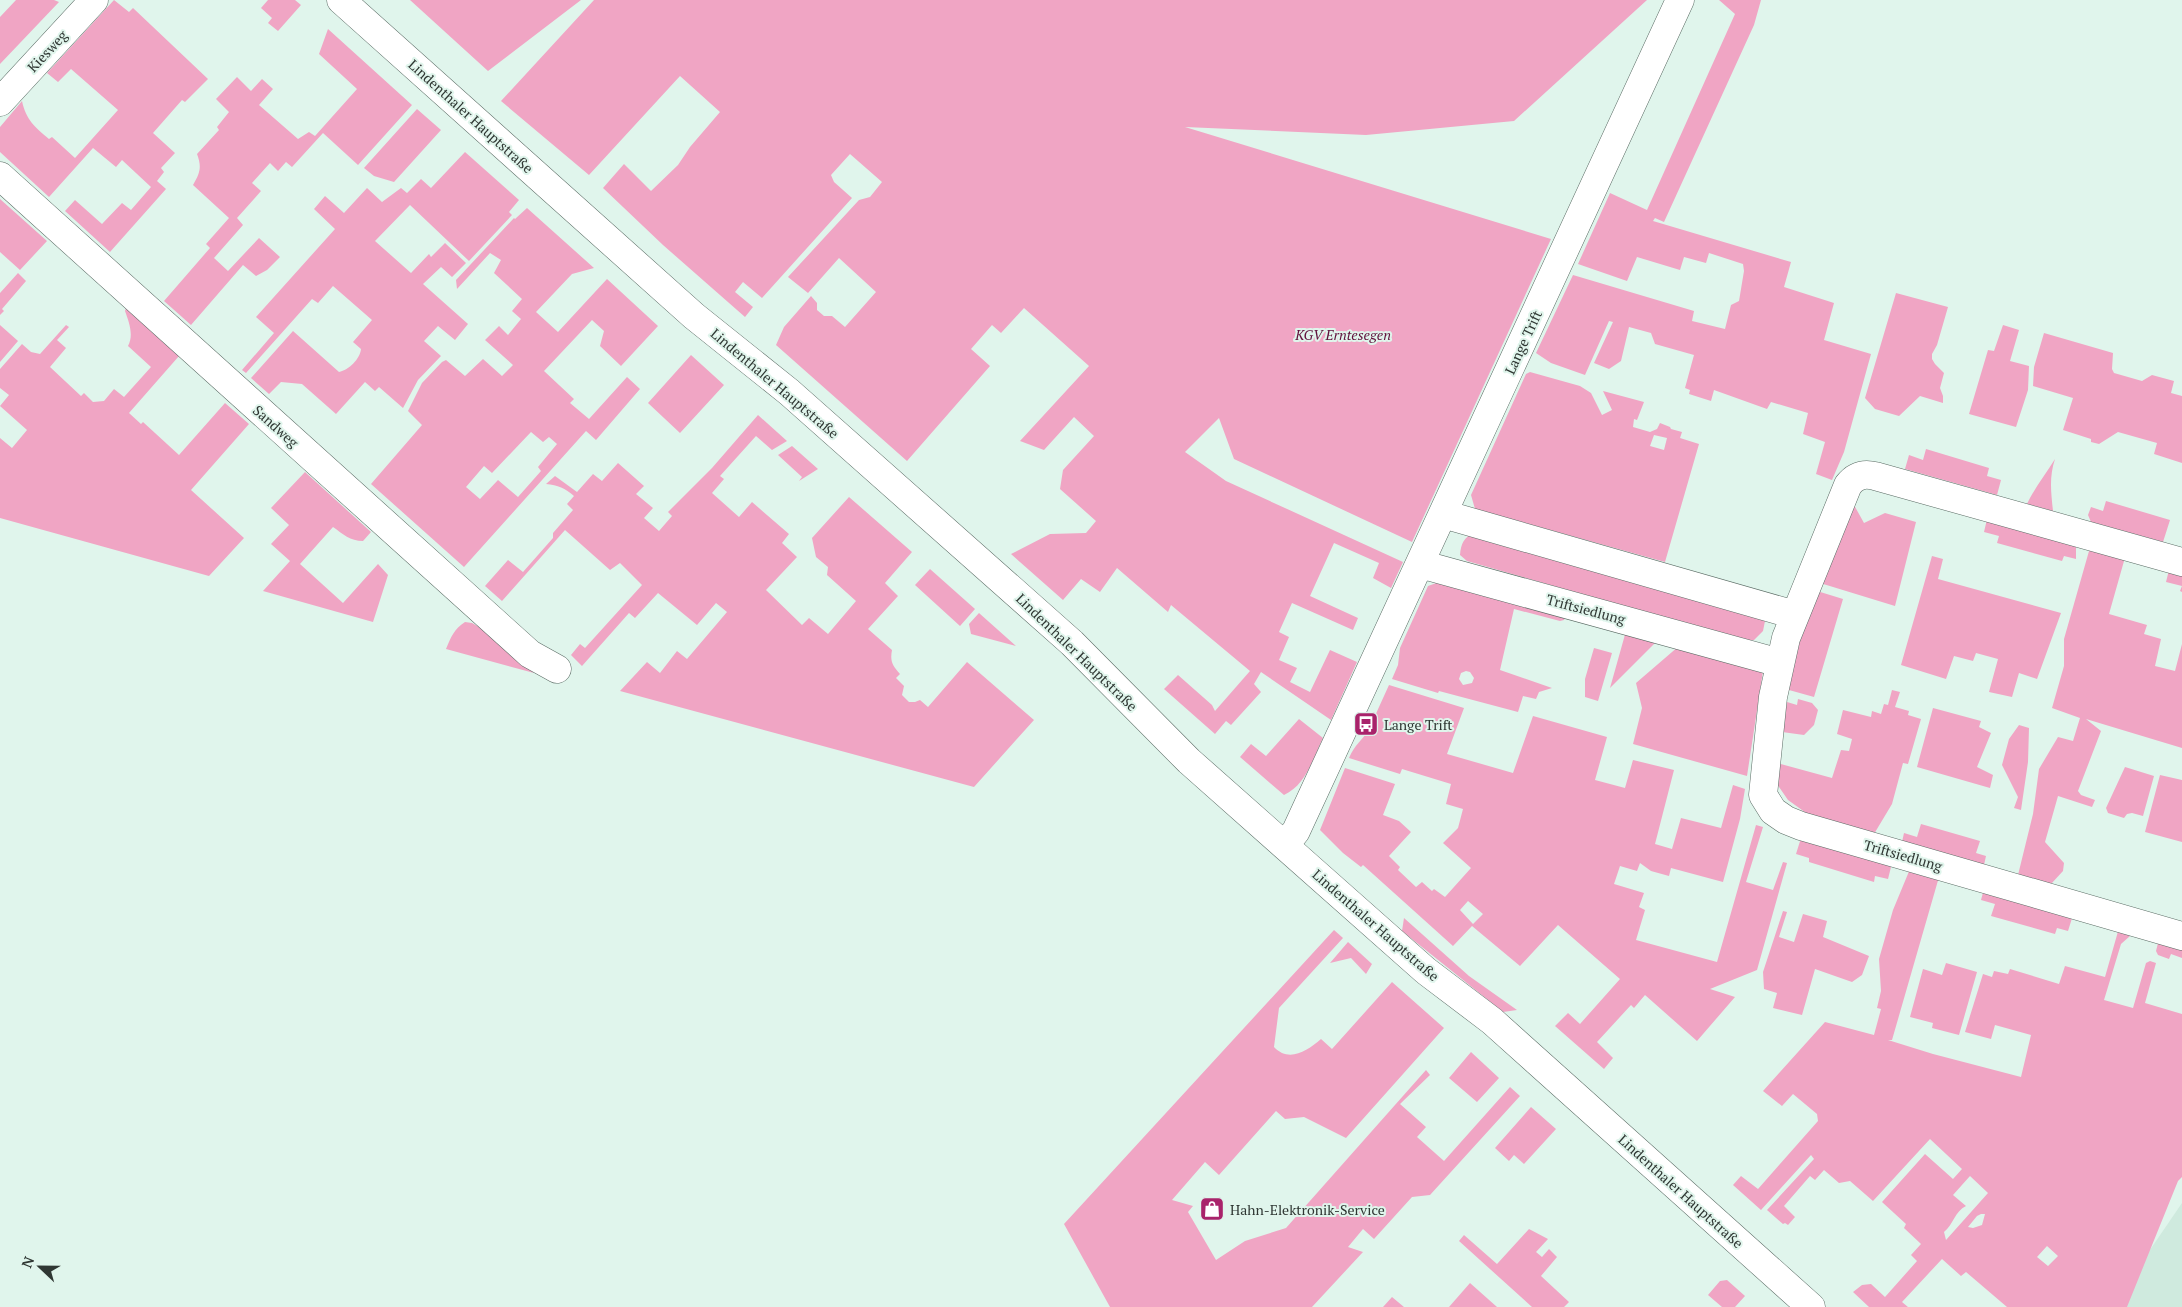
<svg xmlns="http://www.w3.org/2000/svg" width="2182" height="1307" font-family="'PT Serif',serif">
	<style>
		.built { fill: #cfeade }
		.green { fill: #f0a5c4; fill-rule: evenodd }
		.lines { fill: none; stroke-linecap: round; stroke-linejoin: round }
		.minor-casing { stroke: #5a6b64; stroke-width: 29 }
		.minor { stroke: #fff; stroke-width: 28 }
		.labels { text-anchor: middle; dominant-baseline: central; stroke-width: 4; stroke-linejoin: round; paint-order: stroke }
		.street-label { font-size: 14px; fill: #2f3733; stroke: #e0f5ec }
		.park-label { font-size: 14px; font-style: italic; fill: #60103b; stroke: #e0f5ec }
		.poi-label { font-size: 14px; fill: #2f3733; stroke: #e0f5ec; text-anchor: start }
	</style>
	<rect width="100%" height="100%" fill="#e0f5ec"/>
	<path class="built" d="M2182,1203V1307H2111Z"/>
	<path class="green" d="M16,0H54L59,2L0,64V17Z
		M114,0L129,12L133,8L208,79L185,102L182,100L153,133L175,153L161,168L164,172L157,181L166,189L110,252L65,211L75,200L102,224L122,203L131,210L151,187L122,160L116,167L93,148L49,197L0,152V127L22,101C26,120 35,127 49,139L52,137L75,158L118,110L71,69L58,82L47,73Z
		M268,0H295L301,5L278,31L268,23L272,18L261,8Z
		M410,0H581L488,71Z
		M594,0H1647L1514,121L1366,135L1185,127L1551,239L1412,542L1234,459L1219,418L1185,452L1226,481L1403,562L1391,588L1373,578L1379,563L1334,543L1310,596L1358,618L1353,630L1292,603L1279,632L1289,637L1279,660L1297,668L1290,682L1310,692L1330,650L1357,662L1331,720L1261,672L1254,684L1261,692L1231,725L1226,721L1215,734L1164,689L1178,675L1212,705L1215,711L1250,671L1171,605L1168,612L1117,568L1100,592L1081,579L1063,600L1011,554L1050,534L1086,533L1096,521L1060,489L1063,470L1094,436L1074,417L1044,450L1020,441L1089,366L1024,308L1001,333L992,325L971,349L990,366L907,461L776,345L784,327L811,296L817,303V310L824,316H832L845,327L876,292L839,258L808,293L788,277L859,200L870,197L882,182L850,154L831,175L834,182L852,198L762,298L743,282L735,292L753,307L745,317L663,245L603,188L624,164L651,191L678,165L690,147L720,112L680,76L589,175L501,101Z
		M1719,0H1761L1754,25L1664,222L1655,218L1653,221L1791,262L1784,287L1834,303L1824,340L1871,354L1844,452L1832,480L1816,474L1825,442L1803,434L1808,413L1771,402L1767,409L1714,390L1711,401L1689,394L1690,390L1685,388L1694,355L1655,344L1651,333L1629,327L1621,361L1609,369L1594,363L1613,322L1609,321L1585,375L1551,363L1536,353L1573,275L1694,311L1692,321L1725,329L1731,305L1739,301L1744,271L1743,264L1709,253L1706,263L1684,257L1680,270L1637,257L1627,281L1578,264L1610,193L1647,210L1735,14Z
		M328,29L412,105L358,165L323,133L292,167L286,162L278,171L270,163L252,183L261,191L237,218L243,225L214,258L228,271L259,238L280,257L267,270L256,276L243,265L191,325L164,301L210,248L206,244L229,218L193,185C200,173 202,167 197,154L219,130L217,127L229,112L216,99L237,77L251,91L262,79L273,89L259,105L298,139L309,132L315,136L357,89L319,54Z
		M417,109L441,130L394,182L374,176L364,168Z
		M465,152L519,200L509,212L512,215L469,261L410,205L375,241L411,273L429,254L431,257L445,243L466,263L452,277L441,267L423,284L468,324L455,340L438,326L424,341L441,356L418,380L403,408L379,387L375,391L365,382L336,414L302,384L281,382L269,394L251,378L293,331L339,372C349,370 360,359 361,349L353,342L372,320L333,286L318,303L312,299L246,373L242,370L274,333L256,317L335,229L314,209L325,196L344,213L367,188L382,202L401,188L407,193L421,179L431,188Z
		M0,199L47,241L20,270L0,252Z
		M527,208L594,268L572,274L536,312L558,332L607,279L658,326L621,366L600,346L604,331L592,320L544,371L574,399L570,403L589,419L627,377L640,389L596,440L586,431L464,567L371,484L422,425L408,411L422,383L442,362L446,360L465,376L483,359L502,376L513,365L485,340L499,326L508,335L521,319L512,311L522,299L494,273L501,260L490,253L457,289L456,280L514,218L515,219ZM531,432L543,442L549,437L557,444L538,467L541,471L518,497L498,480L480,499L466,487L484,466L492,473Z
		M18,273L26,281L2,309L4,311L0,315V293Z
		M1896,293L1948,307L1937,345L1932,354V359L1935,364L1944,373L1940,388L1943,396V403L1920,396L1899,416L1875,409L1865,398Z
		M126,308L179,356L129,413L141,424L143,422L179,455L225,403L249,424L191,490L244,538L209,576L0,518V438L12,448L27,430L0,406L9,395L0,388V369L22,344L31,352L40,354L66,325L69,327L57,340L66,348L50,367L81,396L84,393L93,402L104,401L114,389L124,397L151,367L128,346C134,335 129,322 125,311Z
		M0,325L18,341L0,362Z
		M2003,325L2019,330L2010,361L2029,366L2028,390L2016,427L1969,414L1988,350L1994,351Z
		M2044,333L2113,353L2112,369L2114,373L2142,381L2152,375L2174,381L2171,393L2182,396V463L2154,454L2157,443L2118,432L2099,444L2091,442V439L2063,430L2073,398L2033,386L2034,367Z
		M691,355L724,385L680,433L648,403Z
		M1530,372L1580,386L1591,393L1602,415L1612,410L1603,391L1644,402L1637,420L1634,419L1633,427L1650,432L1657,429L1660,423L1670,427L1671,429L1682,432L1680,438L1699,444L1665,562L1475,509L1471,495L1526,374ZM1654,435L1667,438L1664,450L1650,446Z
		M758,415L787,441L772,450L756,436L720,476L724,479L712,493L739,517L752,502L789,534L782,543L797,557L766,590L802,625L809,618L828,634L856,601L827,575L828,567L816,557L812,538L849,497L912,552L885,583L898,596L868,629L892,650C890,661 892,665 900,674L896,678L904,686L902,695L909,702H915L920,700L928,707L967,662L1034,720L974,787L620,691L647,662L660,673L677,651L687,659L727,612L716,603L697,625L658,593L635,618L629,613L582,666L571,655L580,644L585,648L642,585L620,563L610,570L565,530L502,601L485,586L508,560L523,572L553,538V533L573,510L567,504L574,496C565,488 558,485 546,484L555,476L577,492L593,474L602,481L618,463L644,486L636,494L653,508L644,518L659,531L672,516L668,512L712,468Z
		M792,446L818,469L799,481L802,477L778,455Z
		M1926,449L1989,468L1987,476L2001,480L1997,495L1905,469L1909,455L1923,460Z
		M2055,459C2049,477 2051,492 2053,511L2027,504C2035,487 2046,474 2055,459Z
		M305,472L371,532L363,541C350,541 343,534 333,527L300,564L343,603L378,564L388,575L373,622L263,591L290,561L271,544L289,525L271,508Z
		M2106,501L2170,520L2163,542L2091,522L2088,515L2091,507L2103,511Z
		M1854,505L1864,523L1885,513L1916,522L1895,606L1820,583Z
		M1988,515L2076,540V559L2064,556L2062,561L1997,543L1999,536L1984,532Z
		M1474,532L1760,615L1765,621L1763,631L1754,640L1745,641L1467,561L1460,555C1461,543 1464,538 1474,532Z
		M2091,544L2126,554L2109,614L2147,625L2144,634L2161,639L2155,666L2175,671L2182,644V748L2086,719L2101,731L2078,791L2081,795L2095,800L2092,807L2058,796L2045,842L2064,863L2063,871L2051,884L2018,875L2033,814L2039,769L2058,737L2073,741L2080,718L2052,708L2064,666V639Z
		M1932,556L1943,559L1938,579L2061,613L2037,679L2019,673L2012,697L1989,692L1998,659L1976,653L1973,661L1954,656L1946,679L1901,665Z
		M2170,566L2182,570V592L2180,591L2182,586L2166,582Z
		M930,569L975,609L960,626L915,585Z
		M1442,581L1567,614L1564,620L1560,621L1514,609L1500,670L1552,688L1539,692L1536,699L1523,696L1518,712L1439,691L1438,693L1392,679L1398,665L1400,648L1428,586ZM1466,671L1470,672L1474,678L1472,683L1463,685L1459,679L1461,673Z
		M1817,591L1843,599L1814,697L1789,690L1798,638Z
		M979,613L1016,646L971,634L969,624Z
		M465,622L472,623L479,627L534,673L446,649C451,637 454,629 465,622Z
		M1626,631L1658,640L1610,688Z
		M1679,646L1763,671L1747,776L1633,744L1642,708L1636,683Z
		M1594,648L1612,653L1598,701L1585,697V679Z
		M1389,685L1464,708L1447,754L1513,773L1533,716L1607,737L1595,780L1625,788L1633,760L1674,770L1655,844L1672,849L1681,818L1721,828L1733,785L1745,789L1740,819L1723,882L1671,868L1669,876L1651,871L1640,863L1637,871L1620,866L1614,884L1644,893L1639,907L1645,910L1636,940L1717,962L1756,825L1763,827L1746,882L1773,890L1783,862L1787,863L1757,970L1710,989L1735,997L1697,1041L1645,995L1634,1008L1631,1005L1597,1042L1613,1058L1604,1069L1555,1026L1568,1013L1580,1024L1620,979L1558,925L1520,966L1472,926L1453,946L1363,865L1361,867L1343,853L1320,830L1345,768L1395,784L1383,815L1399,821L1411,832L1389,856L1400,867L1398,870L1416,887L1422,882L1432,891L1434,889L1445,897L1471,868L1443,843L1458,828L1463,809L1446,804L1451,784L1402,769L1400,774L1349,758C1355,744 1362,741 1369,729ZM1468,901L1483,914L1473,924L1460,910Z
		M1892,690L1900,692L1895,707L1909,711L1908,715L1921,719L1908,764L1903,763L1892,804L1874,834L1809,815L1788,800L1775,781L1777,763L1832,778L1841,750L1849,751L1852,739L1837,734L1843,710L1871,717L1872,711L1881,714L1884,704L1888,705Z
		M1798,699L1812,703L1818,710L1814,725L1804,735L1782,732L1787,702L1797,705Z
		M1933,708L1981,721L1979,727L1991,733L1977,767L1993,775L1990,788L1917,767Z
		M1299,719L1323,738C1313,759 1306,785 1284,795L1240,757L1251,744L1266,756Z
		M2019,725L2029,728L2028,762L2021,810L2014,808L2018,797L2002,765L2009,739Z
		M2125,767L2154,776L2143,816L2132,813L2127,814L2124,818L2108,813L2106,808Z
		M2160,775L2182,780V842L2145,832Z
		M1921,824L1980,841L1976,853L1986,856L1984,865L1902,842L1904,833L1917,837Z
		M1801,838L1892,863L1888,879L1875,876L1874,882L1809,862V858L1796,854Z
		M1910,869L1939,877L1892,1040H1888L1933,1054L2021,1077L2031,1035L1995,1025L1991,1039L1965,1032L1983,974L1992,977L1994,971L2008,974L2010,969L2059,984L2065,966L2105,977L2119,928L2138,933L2130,936L2121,944L2104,1000L2133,1008L2146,963L2150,961L2156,963L2145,1003L2182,1014V1177L2178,1181L2127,1307H2007L1966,1272L1961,1276L1942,1259L1902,1302L1908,1307H1869L1853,1292L1862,1285L1871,1284L1885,1297L1917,1261L1911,1255L1921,1244L1904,1228L1906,1224L1882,1202L1925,1154L1953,1179L1962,1169L1930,1139L1873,1201L1850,1181L1839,1183L1824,1170L1815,1180L1810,1176L1784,1206L1795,1217L1788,1225L1785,1223L1783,1224L1767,1210L1814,1159L1811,1155L1761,1210L1733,1185L1741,1176L1758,1189L1818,1121L1817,1114L1793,1094L1782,1106L1763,1091L1825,1022L1874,1035L1881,1009L1877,1008L1881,991L1879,959L1893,910ZM1970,1176L1988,1193L1946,1240L1944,1232C1953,1225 1955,1211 1966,1206L1953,1195ZM1981,1214H1985L1982,1225L1973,1228L1968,1227L1977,1216ZM2047,1246L2058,1256L2048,1266L2037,1257Z
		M1984,889L2073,915L2068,931L2057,928L2055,934L1991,916L1995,904L1981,900Z
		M1783,911L1787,912L1779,937L1794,942L1803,914L1827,921L1823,937L1869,956L1862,975L1852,982L1815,969L1802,1015L1773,1008L1777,993L1764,989L1763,972Z
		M1404,918L1469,976L1517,1010L1503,1012L1402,931Z
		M1334,930L1343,938L1279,1008L1274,1047C1289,1063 1307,1051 1321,1039L1332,1049L1392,982L1444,1028L1346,1138L1304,1117L1285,1119L1276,1111L1219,1175L1205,1162L1172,1200L1193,1206L1188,1212L1216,1260L1245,1241L1286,1228L1426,1070L1430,1075L1400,1104L1426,1127L1417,1137L1444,1161L1510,1087L1520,1096L1430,1195L1412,1197L1374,1239L1363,1229L1348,1247L1363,1252L1312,1307H1110L1064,1224Z
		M2159,939L2182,945V958L2171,954L2169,959L2158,955L2156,951Z
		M1348,942L1372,964L1366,974L1351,958L1330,963Z
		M1946,963L1977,972L1959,1035L1932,1028L1933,1023L1910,1017L1923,969L1942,975Z
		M1471,1052L1499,1078L1477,1102L1449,1078Z
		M1531,1107L1556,1129L1524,1164L1514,1155L1509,1161L1495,1148Z
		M1529,1229L1548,1239L1536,1252L1542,1257L1549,1249L1557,1257L1541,1276L1569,1302L1564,1307H1532L1459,1241L1464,1235L1497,1264Z
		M1727,1280L1745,1296L1735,1307H1722L1708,1295L1720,1281Z
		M1470,1283L1497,1307H1449Z
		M1392,1297L1404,1307H1383Z"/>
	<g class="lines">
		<defs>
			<path id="minor" d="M341,0L694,316L789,392L1072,643L1189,761L1426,971L1492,1021L1811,1307
				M0,102L94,0
				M0,176L530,654L557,669
				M1443,514L1795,615
				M2182,562L1875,476C1863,473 1855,476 1848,485L1786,638L1773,697L1763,795L1773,811L1786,820L1801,826L2182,936
				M1420,564L1780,663
				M1285,845L1296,831L1680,0"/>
		</defs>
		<use href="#minor" class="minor-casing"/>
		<use href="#minor" class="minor"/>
	</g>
	<defs>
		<symbol id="bus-square" viewBox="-11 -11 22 22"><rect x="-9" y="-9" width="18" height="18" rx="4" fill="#a9236b" stroke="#e0f5ec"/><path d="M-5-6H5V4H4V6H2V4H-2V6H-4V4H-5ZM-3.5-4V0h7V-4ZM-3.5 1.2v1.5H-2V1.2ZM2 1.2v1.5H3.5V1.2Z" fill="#fff"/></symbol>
		<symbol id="shop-square" viewBox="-11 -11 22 22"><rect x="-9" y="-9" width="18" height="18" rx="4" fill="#a9236b" stroke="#e0f5ec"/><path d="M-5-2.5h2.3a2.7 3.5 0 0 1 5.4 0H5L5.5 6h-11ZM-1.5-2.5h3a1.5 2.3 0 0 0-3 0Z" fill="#fff"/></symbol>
	</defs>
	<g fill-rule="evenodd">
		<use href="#bus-square" x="1352" y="710" width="28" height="28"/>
		<use href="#shop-square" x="1198" y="1195" width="28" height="28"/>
	</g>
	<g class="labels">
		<g class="street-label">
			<text transform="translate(47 51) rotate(-47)">Kiesweg</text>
			<text transform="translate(471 116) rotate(42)">Lindenthaler Hauptstraße</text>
			<text transform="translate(1523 342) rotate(-65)">Lange Trift</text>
			<text transform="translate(775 383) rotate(40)">Lindenthaler Hauptstraße</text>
			<text transform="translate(276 426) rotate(42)">Sandweg</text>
			<text transform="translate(1586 609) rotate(15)">Triftsiedlung</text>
			<text transform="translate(1077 652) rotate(44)">Lindenthaler Hauptstraße</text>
			<text transform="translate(1903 855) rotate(16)">Triftsiedlung</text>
			<text transform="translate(1376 925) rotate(41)">Lindenthaler Hauptstraße</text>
			<text transform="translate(1681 1191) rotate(42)">Lindenthaler Hauptstraße</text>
		</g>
		<g class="park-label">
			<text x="1343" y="334">KGV Erntesegen</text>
		</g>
		<g class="poi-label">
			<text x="1384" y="724">Lange Trift</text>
			<text x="1230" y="1209">Hahn-Elektronik-Service</text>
		</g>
	</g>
	<g transform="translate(40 1267) rotate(292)" stroke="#e0f5ec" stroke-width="4" paint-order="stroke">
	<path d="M0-4L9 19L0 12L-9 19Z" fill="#2f3733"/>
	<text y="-8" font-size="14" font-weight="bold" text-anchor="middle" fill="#2f3733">N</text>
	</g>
</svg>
